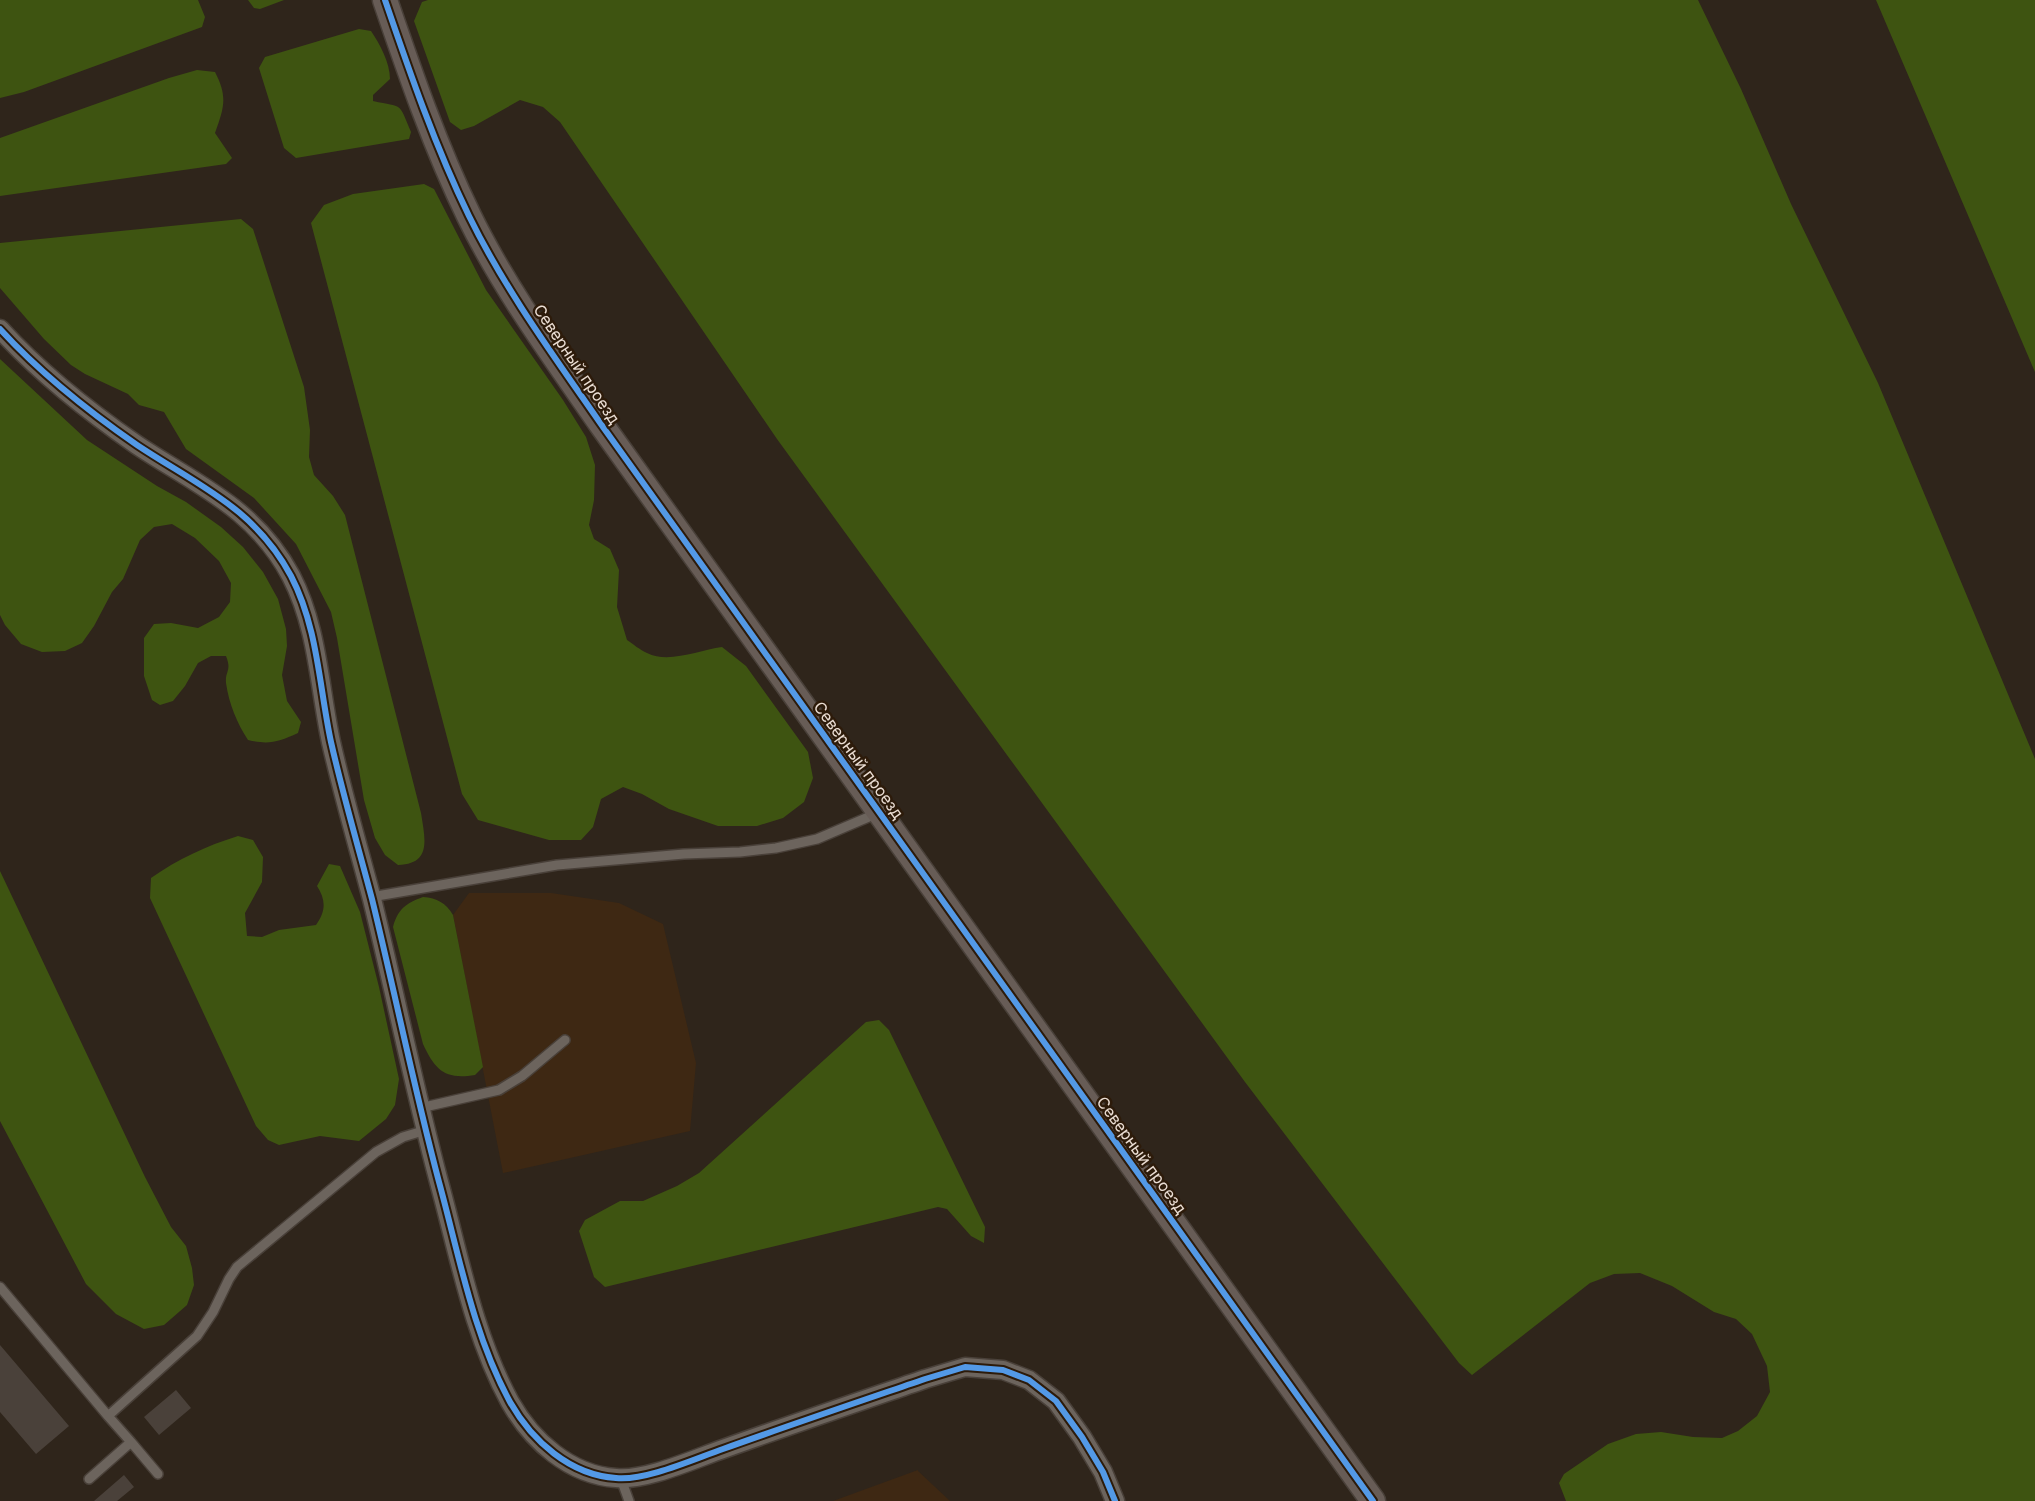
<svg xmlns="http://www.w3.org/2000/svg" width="2035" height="1501" font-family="Inter,sans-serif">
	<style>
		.built { fill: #3e2813 }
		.forest { fill: #3e5411 }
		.building { fill: #4a413a }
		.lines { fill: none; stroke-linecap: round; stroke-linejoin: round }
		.lane-casing { stroke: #494039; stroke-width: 12 }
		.street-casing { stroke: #494039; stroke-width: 21 }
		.secondary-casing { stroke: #494039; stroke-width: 27 }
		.lane { stroke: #6c645d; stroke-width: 9 }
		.street { stroke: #6c645d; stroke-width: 18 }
		.secondary { stroke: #675c56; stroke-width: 24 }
		.cycleway-casing { stroke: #2d1b0a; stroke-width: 10 }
		.cycleway { stroke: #5399e6; stroke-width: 6 }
		.labels { text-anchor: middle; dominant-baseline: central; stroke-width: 5; stroke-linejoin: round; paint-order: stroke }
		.street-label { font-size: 16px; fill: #ebded4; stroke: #2d1b0a }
	</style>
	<rect width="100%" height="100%" fill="#2f251b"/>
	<path class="built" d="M469,893H551L619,903L663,924L696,1063L690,1131L503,1173L453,915Z
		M918,1471L950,1501H833L918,1470Z"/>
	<path class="forest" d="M0,0H198L205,17L202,27L24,92L0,98Z
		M248,0H284L260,9L254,8Z
		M428,0H1698L1741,89L1791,204L1878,383L2035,759V1501H1566L1559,1483L1564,1474L1608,1444L1636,1434L1661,1432L1693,1437L1722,1438L1738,1431L1757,1416L1770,1392L1767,1366L1752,1334L1736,1319L1714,1312L1672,1286L1640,1273L1614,1274L1590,1283L1472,1375L1459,1363L1245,1082L777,439L560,122L543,107L520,100L474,126L461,130L450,122L414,21L422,2Z
		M1876,0H2035V372Z
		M359,29L371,31C380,44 390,63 390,79L373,95V101C404,108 398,101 411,132L409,139L296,158L284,148L259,68L265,57Z
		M197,70L215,72C228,97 224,108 215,133L232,158L226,164L0,196V138L169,78Z
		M424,184L434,189L486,290L563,400L586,437L595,465L594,500L589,525L594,539L610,549L619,570L617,607L627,640C633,644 640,650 647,653C669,664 699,650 722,647L746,666L808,752L813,778L804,802L783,818L757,826H718L669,809L642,794L623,787L601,799L593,827L581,840H549L478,820L462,794L311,223L324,205L353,194Z
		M241,219L253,229L304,387L310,430L309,457L314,475L333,496L345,515L421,813C425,839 432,864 398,865L385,855L375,838L364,800L337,638L331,612L296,544L254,498L186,449L164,412L139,405L128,394L85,374L71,365L44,339L0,288V243Z
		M0,359L87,440L157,486L186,502L221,527L243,547L263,572L278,599L286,629L287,646L282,675L287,701L301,722L298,733C278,742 269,745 248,740C237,723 229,704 226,683C225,671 232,671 226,656H211L198,663L185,686L173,701L160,705L152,700L144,676V638L154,624L171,623L198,628L219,617L230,602L231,583L219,561L195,538L172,524L154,527L140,540L123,579L112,592L94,626L82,643L65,651L42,652L21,644L5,625L0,615Z
		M238,836L253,840L263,857L262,882L245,913L247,936L262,937L279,930L316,925C326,911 326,900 317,886L329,864L340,866L360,912L379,987L399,1079L395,1105L386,1119L359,1141L320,1136L279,1145L268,1140L256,1126L150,898L151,878C178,859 206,846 238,836Z
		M0,871L145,1177L171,1227L186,1246L192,1268L194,1285L187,1305L164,1325L144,1329L116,1314L86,1284L0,1121Z
		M423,897C437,898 446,903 453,915L483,1067L475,1075C445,1080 435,1070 423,1044L393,927C398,909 406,903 423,897Z
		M879,1020L889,1030L985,1227L984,1243L971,1236L947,1209L938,1207L605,1287L594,1277L579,1231L585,1220L620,1201H643L677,1186L699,1173L866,1022Z"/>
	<path class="building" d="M0,1345L69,1426L36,1454L0,1412Z
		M176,1390L191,1408L159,1435L144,1417Z
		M124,1475L134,1487L117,1501H94Z"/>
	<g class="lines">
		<defs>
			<path id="lane" d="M371,897L557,865L684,854L740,852L776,848L817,839L878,813
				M420,1108L499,1090L522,1076L565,1040
				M0,1287L108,1416
				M131,1442L158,1474
				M89,1479L131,1442L108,1416L197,1336L213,1312L229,1279L237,1267L376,1152L403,1137L426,1130
				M621,1479L629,1501"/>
			<path id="street" d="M0,329C40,373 88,411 137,445C197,485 255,508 291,576C318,628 319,686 331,742C343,795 358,846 372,899C395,993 414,1088 439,1182C459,1255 473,1334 510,1402C532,1441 570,1475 616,1478C646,1481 694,1459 723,1449C790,1425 858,1402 925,1379L965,1367L1003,1370L1029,1380L1056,1401L1082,1437L1103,1472L1115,1501"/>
			<path id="secondary" d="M385,0C410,73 435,146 469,216C505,290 556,359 603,427L1373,1501"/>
		</defs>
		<use href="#lane" class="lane-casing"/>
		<use href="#street" class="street-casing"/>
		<use href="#secondary" class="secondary-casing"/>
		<use href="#lane" class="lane"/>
		<use href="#street" class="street"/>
		<use href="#secondary" class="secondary"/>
		<defs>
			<path id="cycleway" d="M385,0C410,73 435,146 469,216C505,290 556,359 603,427L1373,1501
				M0,329C40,373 88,411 137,445C197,485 255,508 291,576C318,628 319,686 331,742C343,795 358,846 372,899C395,993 414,1088 439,1182C459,1255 473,1334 510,1402C532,1441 570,1475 616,1478C646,1481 694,1459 723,1449C790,1425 858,1402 925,1379L965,1367L1003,1370L1029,1380L1056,1401L1082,1437L1103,1472L1115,1501"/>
		</defs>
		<use href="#cycleway" class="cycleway-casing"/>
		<use href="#cycleway" class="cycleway"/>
	</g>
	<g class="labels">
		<g class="street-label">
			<text transform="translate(577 364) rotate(56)">Северный проезд</text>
			<text transform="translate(859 760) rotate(54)">Северный проезд</text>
			<text transform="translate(1142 1155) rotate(54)">Северный проезд</text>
		</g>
	</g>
</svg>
